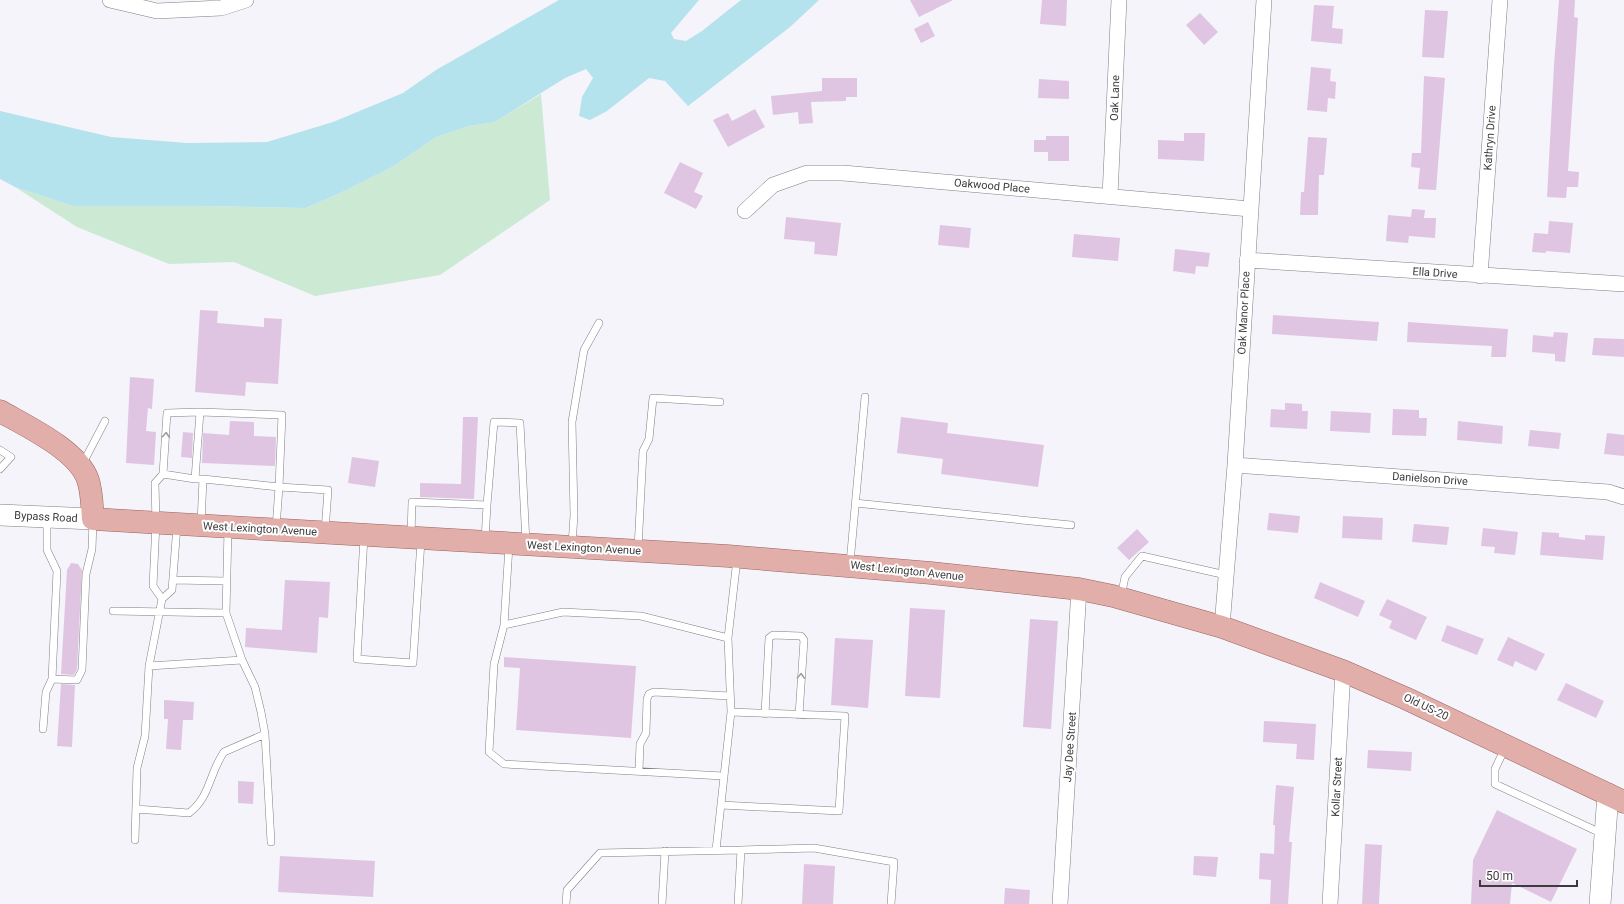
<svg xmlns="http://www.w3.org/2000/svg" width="1624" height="904" font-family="Roboto,sans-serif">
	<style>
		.green { fill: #cce9d4 }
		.water { fill: #b4e2ed }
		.building { fill: #e0c5e2 }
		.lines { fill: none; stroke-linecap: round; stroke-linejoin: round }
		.lane-casing { stroke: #7f7f84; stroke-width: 8 }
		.street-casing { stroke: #7f7f84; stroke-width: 16 }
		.secondary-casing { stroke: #7f7f84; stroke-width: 22 }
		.primary-casing { stroke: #9b635e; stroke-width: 23 }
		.lane { stroke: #fff; stroke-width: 7 }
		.street { stroke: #fff; stroke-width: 15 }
		.secondary { stroke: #fff; stroke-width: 21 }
		.primary { stroke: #e2aea9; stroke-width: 22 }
		.oneway { stroke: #9e9e9e }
		.labels { text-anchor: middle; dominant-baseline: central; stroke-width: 4; stroke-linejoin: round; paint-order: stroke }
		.street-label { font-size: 11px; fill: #3c3c3e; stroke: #fff }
	</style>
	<rect width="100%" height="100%" fill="#f4f4fa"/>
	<path class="green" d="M541,94L550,200L440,275L315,296L234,262L169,264L77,227L15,187L73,206H204L305,208L336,195L394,166L436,137L469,126L495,122Z"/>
	<path class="water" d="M559,0H699L671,33L674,39L686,41L702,31L741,0H819L790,27L688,106L665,81L649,78L607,111L590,120L579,116L582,97L593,78L586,69L565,78L495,122L469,126L436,137L394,166L336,195L305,208L204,206H73L15,187L0,179V111L111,137L187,143L267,142L333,122L403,93L436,70Z"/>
	<path class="building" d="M910,0H953L919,17Z
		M1042,0H1067L1066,26L1040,24Z
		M1559,0H1575L1574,17L1578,18L1568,171L1579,172L1578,187H1567L1566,198L1547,197L1554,65Z
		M1314,5L1334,6L1332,28L1343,29L1342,44L1311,41Z
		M1425,10L1448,11L1444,58L1422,57Z
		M1200,13L1218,32L1204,45L1186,25Z
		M928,22L935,36L921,43L914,29Z
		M1311,67L1331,69L1330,81L1336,82L1335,99L1328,98L1327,112L1307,110Z
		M1424,76L1445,78L1436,190L1418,189L1420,168L1411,167L1412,153H1421Z
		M822,78H857V97H846V101L811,102L813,123L799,124L798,112L773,115L771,96L822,91Z
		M1039,79L1069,81V99L1038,98Z
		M755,109L765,127L728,147L713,120L728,113L732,121Z
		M1184,133H1205L1204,161L1158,159V140L1184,141Z
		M1046,136H1069V161H1048V152H1034V140H1046Z
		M1308,137L1327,138L1324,175H1319L1318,215H1300L1301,192H1304Z
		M680,162L703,173L694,192L703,196L696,209L664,193Z
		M1412,209L1425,210L1424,218H1436L1435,238L1409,236L1408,243L1386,241L1388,215L1411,217Z
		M786,217L841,223L837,256L814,254L815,242L784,239Z
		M1549,221L1573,223L1570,253L1546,251V253L1532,252L1534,233L1548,234Z
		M940,225L971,228L969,248L938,245Z
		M1074,234L1120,238L1118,261L1072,257Z
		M1175,249L1210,253L1208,267L1196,266L1195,274L1173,271Z
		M200,310L218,311L217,323L264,327V318L282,319L278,384L246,382L245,396L195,392Z
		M1273,315L1379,322L1377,341L1272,334Z
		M1408,322L1508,329L1506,357H1491L1492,346L1407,342Z
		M1554,332L1568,333L1565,362L1555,361V354L1532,352L1533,335L1553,337Z
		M1594,338L1624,339V357L1592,355Z
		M130,377L154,379L152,409L148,408L146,431L156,432L154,465L126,463Z
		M1285,403L1302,404V411H1308L1307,429L1270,427L1271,409L1285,410Z
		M1393,409L1419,410V418H1427L1426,436L1392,435Z
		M1331,411L1371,413L1370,433L1330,431Z
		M463,417H478L474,499L420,497V483L461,484Z
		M901,417L948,423L947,433L1044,445L1038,487L941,474L943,459L897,453Z
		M230,421L254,422V436L276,437L275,466L202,463L203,433L229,435Z
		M1458,421L1503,426L1502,444L1457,440Z
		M1530,430L1561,433L1559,449L1528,446Z
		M183,432L193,433L192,458L181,457Z
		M1607,433L1624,435V456L1604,454Z
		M352,457L379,461L375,487L348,483Z
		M1269,513L1300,516L1298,533L1267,530Z
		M1343,516L1383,518L1382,540L1342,538Z
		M1414,524L1449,527L1447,545L1412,542Z
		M1483,528L1518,532L1515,555L1494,553L1495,547L1481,546Z
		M1137,529L1149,542L1129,560L1117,548Z
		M1542,532L1559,533V537L1585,540V535L1605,536L1603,560L1540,555Z
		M71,563L78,564L82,570L77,669L74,675L61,674L67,570Z
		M285,580L330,582L328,618L319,617L317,653L245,647L246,628L282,630Z
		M1320,582L1365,601L1358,617L1314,598Z
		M1387,599L1427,617L1416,640L1389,628L1392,621L1379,615Z
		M910,608L945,610L940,698L905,696Z
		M1030,619L1058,621L1051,729L1023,727Z
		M1447,625L1484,639L1477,655L1441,641Z
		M1508,637L1545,654L1536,671L1515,661L1513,667L1497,660Z
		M835,638L873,640L868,708L831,705Z
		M504,657L636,666L631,738L516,730L520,668L504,667Z
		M1566,683L1604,701L1596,718L1557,700Z
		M61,684L75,685L72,747L57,746Z
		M164,700L194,702L193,720H183L181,750L166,749L168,719H164Z
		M1264,721L1316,724L1314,760L1296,759L1297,744L1263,742Z
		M1368,750L1412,752L1411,771L1367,768Z
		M238,781L254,782L253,804L238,803Z
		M1276,785L1294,787L1289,842H1292L1288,904H1270L1271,880L1259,879L1260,853L1274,854L1275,825H1273Z
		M1497,810L1577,849L1551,902L1512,883L1510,904H1471L1473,860Z
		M1365,844L1382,845L1379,904H1362Z
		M280,856L375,861L373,897L278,892Z
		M1194,856L1218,857L1216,877L1193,875Z
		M804,864L835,866L833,904H802Z
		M1005,888L1030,890L1029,904H1004Z"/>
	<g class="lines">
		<defs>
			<path id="lane" d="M0,450L11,457L0,469
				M82,465L105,421
				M163,474L167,413L200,412
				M203,479H195L200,412L282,415L279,487L328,490L325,531
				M855,503L1071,525
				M487,505L494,422L520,423L526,543
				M201,523L203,479L279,487L276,528
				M228,529L226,613L242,660L255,687L261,712L265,734L271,842
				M411,536L412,502L487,505L485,540
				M364,537L357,659L413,663L421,541
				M572,545L574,515L572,422L584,350L599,323
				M509,546L504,625L563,612L641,616L728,638L737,559
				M638,549L643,451L649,439L653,398L720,402
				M850,563L865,397
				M173,580L226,581
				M1121,597L1125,577L1142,556L1226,575
				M162,599L172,590L177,526
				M113,611L226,613
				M504,625L494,664L489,752L504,764L723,776
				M149,666L242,660
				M52,679L77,680L82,670L86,574L92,549L93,521
				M765,714L769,638L773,635L801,636L804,640L799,715
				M43,729L46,692L52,679L57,571L47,550V519
				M1505,748L1495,769V784L1603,834
				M639,771L640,744L646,733L647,699L649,694L654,692L730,696
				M721,805L839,811L845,716L731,712
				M136,809L189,813C211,796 209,773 224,752L265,734
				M135,840L137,768L145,736L149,666L162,599L153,586L156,523L155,483L163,474L195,479
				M716,850L731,712L728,638
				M741,850L814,848L894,862L891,904
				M566,904L567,890L600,853L741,850L738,904
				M662,904L665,851"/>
			<path id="street" d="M110,0L157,11L221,8L246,0
				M1110,196L1119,0
				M745,211L773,185L807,173H843L1250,209
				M1247,260L1624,284
				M1480,276L1500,0
				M1235,465L1608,492L1624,497
				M1222,627L1235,465L1264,0
				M1060,904L1079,589
				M1330,904L1343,671"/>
			<path id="secondary" d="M0,515L93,519
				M1600,904L1608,794"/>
			<path id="primary" d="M0,411C26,426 78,450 88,480C92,492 92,506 93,519L728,556L931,573L1079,589L1113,596L1222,627L1343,671L1405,698L1624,802"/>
		</defs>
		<use href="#lane" class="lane-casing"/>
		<use href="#street" class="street-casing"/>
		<use href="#secondary" class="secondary-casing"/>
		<use href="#primary" class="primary-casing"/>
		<use href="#lane" class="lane"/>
		<use href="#street" class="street"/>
		<use href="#secondary" class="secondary"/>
		<use href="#primary" class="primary"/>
	</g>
	<defs><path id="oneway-chevron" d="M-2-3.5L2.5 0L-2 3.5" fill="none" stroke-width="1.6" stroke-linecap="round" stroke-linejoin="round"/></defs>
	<g class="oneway">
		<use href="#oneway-chevron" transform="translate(166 435) rotate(-86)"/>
		<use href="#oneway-chevron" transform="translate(801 676) rotate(-87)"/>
	</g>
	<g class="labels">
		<g class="street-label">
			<text transform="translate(1115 98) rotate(-88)">Oak Lane</text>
			<text transform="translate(1490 138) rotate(-86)">Kathryn Drive</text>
			<text transform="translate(992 186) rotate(5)">Oakwood Place</text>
			<text transform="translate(1435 273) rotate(4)">Ella Drive</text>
			<text transform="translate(1244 313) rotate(-87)">Oak Manor Place</text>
			<text transform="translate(1430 479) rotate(4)">Danielson Drive</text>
			<text transform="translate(46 517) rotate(3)">Bypass Road</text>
			<text transform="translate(260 529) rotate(3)">West Lexington Avenue</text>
			<text transform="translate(584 548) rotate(3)">West Lexington Avenue</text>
			<text transform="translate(907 571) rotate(6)">West Lexington Avenue</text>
			<text transform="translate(1426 707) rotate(25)">Old US-20</text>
			<text transform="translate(1070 747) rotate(-86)">Jay Dee Street</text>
			<text transform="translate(1337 787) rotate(-87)">Kollar Street</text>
		</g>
	</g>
	<path d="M1480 880v6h97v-6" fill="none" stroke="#3c3c3e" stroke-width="2"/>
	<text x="1486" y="880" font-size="12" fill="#3c3c3e" stroke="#ffffff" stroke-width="3" paint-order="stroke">50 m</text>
</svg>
